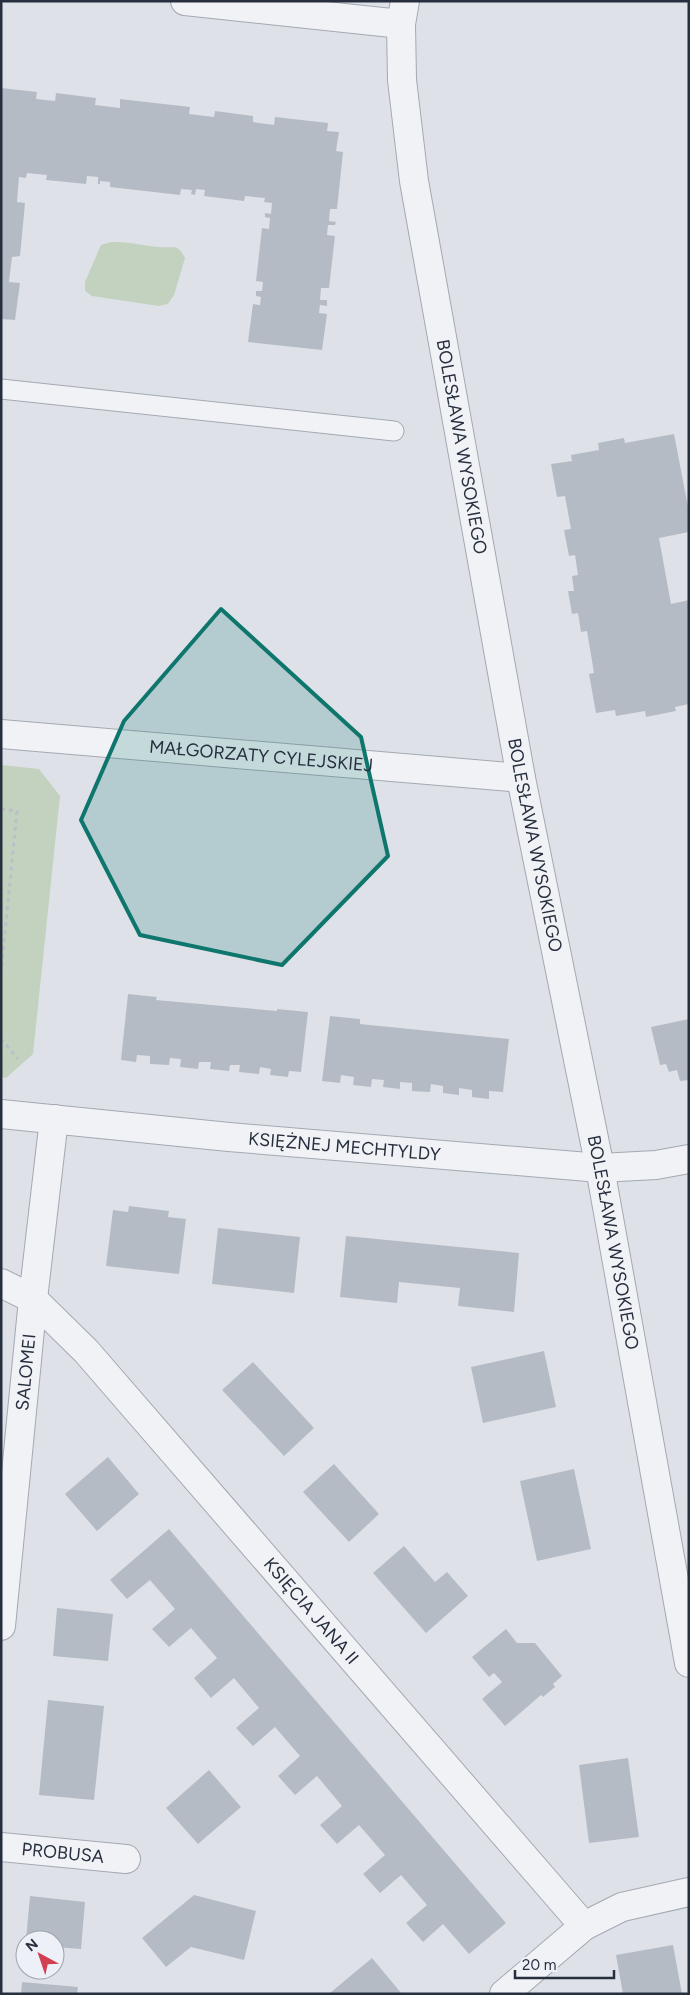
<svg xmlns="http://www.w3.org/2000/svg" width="690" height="1995" font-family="Figtree,sans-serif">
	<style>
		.green { fill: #c3d2bf }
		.building { fill: #b5bbc5 }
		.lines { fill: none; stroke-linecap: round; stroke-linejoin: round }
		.lane-casing { stroke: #a3a9b2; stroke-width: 21 }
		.street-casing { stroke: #a3a9b2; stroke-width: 30 }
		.path { stroke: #bcbfc6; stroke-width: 3; stroke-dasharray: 4 4; stroke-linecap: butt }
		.lane { stroke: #f1f2f6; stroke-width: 19 }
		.street { stroke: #f1f2f6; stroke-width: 28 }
		.marked { fill: #0f766e; fill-opacity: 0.2; stroke: #0f766e; stroke-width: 4; stroke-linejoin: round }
		.labels { text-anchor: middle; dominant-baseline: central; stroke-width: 4; stroke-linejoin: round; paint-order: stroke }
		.street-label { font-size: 18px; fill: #272f3f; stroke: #edf0f6 }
	</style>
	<rect width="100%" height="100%" fill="#dee2e8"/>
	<path class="green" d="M111,242C133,241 152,249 176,247L181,251L185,258L174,295L168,304L159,306L92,296L85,291V282L101,245Z
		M1,765L39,769L60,796L33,1054L6,1078L1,1077Z"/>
	<path class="building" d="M1,88L37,92L36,99L55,101L56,93L96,98L95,105L120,108V99L190,107L189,114L214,117L215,111L253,116V122L274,125L275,117L328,123L327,131L339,132L336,151L343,152L337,209H330L329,221L336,222L335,225H328L327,235L335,236L329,288H321L320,300H327V306L320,305L319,313L327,314L322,350L248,342L253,304L260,305L261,297L256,296V291H262L263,282L256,281L262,228L269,229L270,218L265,217V213L271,214L272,203L264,202L265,198L245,196L244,201L204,196L205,190L196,189L195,195L191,194L192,190L181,189L180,195L110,187V182L100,181V184H98V177L87,176L86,184L46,180L47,175L27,173L26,178L19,177L17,202L25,203L20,256L12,257L9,282L20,283L15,320L1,319Z
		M674,434L689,512V532L659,538L671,604L689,600V704L675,707L676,711L646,717L645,711L616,716L615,710L596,713L589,674L594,673L587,631L581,632L578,613L572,614L568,591H574L572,576L578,575L575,555L569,556L564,530L571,529L565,496L557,497L551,464L572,461L571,455L599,450L598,443L624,438L625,443Z
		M128,994L157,997L156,1000L277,1011V1009L308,1012L301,1072L289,1071L288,1077L270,1075L271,1069L260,1067L259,1074L239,1072L240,1065H230L229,1071L210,1069L211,1062H199L198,1069L180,1067L181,1059L170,1058L169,1065L150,1064V1056L137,1055L136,1062L121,1060Z
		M330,1016L360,1019V1024L509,1039L503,1092L489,1091V1099L472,1097V1090L459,1088V1095L443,1093V1086L431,1084L430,1092L412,1091V1083L400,1082V1089L383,1087L384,1080L372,1079L371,1087L353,1085L354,1077L341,1075L340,1083L322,1081Z
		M689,1019V1080L680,1081L677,1070L669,1072L666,1064L660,1065L651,1027Z
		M129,1206L169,1211L168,1217L186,1219L179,1274L106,1266L113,1210L128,1212Z
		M218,1228L300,1237L294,1293L212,1284Z
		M346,1236L519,1253L514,1312L458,1306L460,1288L399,1282L397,1303L340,1297Z
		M544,1351L556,1407L483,1423L471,1367Z
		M253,1362L314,1428L284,1456L222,1390Z
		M108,1457L139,1494L97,1531L65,1494Z
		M334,1464L379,1514L349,1542L303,1492Z
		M574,1469L591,1549L537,1561L520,1481Z
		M169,1529L506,1923L469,1954L443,1924L423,1942L406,1923L427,1905L401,1875L380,1893L363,1874L385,1855L359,1825L337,1844L320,1825L342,1806L317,1776L295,1795L278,1776L300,1756L275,1727L253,1746L236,1728L259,1708L234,1678L211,1698L194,1678L217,1658L191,1628L169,1647L152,1629L175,1609L150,1580L127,1599L110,1580Z
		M404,1546L435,1582L447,1572L468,1596L426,1633L373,1573Z
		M57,1608L113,1614L108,1661L53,1656Z
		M506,1629L517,1643H535L562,1676L553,1684L555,1687L543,1697L541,1695L505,1726L482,1699L502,1682L494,1673L489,1677L472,1657Z
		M48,1700L104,1706L94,1800L39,1795Z
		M628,1758L639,1837L589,1843L579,1765Z
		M209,1770L241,1807L198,1844L166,1808Z
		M194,1895L256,1911L244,1960L191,1947L166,1967L142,1938Z
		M30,1896L85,1902L81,1949L55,1947V1940H26Z
		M673,1945L682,1994H623L616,1955Z
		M372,1958L402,1994H329L336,1988Z
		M22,1982L78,1987L77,1994H21Z"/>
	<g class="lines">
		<defs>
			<path id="lane" d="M1,389L394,431"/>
			<g id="street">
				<path d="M185,1L401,24"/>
				<path id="s1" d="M405,1L401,24L402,80L414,181L521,778L600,1168L689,1663"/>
				<path id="s2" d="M1,734L521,778"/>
				<path id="s3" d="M1,1114L229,1137L600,1168L656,1165L689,1159"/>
				<path id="s4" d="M1,1283L33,1299L86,1351L584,1926L504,1994"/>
				<path id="s5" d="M1,1626L33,1299L54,1119"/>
				<path id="s6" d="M1,1847L126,1859"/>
				<path d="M584,1926L622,1907L689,1892"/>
			</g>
		</defs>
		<use href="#lane" class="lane-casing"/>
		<use href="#street" class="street-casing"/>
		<path class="path" d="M1,809L17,811L1,973
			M1,1039L18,1059"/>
		<use href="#lane" class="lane"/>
		<use href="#street" class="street"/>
	</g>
	<path class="marked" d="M221,609L361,737L388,856L282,965L140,935L81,820L124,721Z"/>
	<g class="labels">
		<g class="street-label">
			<text stroke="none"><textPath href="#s1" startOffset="451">BOLESŁAWA WYSOKIEGO</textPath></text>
			<text stroke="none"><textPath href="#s2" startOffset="261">MAŁGORZATY CYLEJSKIEJ</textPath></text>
			<text stroke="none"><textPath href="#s1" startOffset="856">BOLESŁAWA WYSOKIEGO</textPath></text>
			<text stroke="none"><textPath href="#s3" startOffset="345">KSIĘŻNEJ MECHTYLDY</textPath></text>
			<text stroke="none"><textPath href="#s1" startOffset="1261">BOLESŁAWA WYSOKIEGO</textPath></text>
			<text stroke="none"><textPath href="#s5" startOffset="255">SALOMEI</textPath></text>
			<text stroke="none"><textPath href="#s4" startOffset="454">KSIĘCIA JANA II</textPath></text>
			<text stroke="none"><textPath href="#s6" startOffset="62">PROBUSA</textPath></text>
		</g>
	</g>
	<rect width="690" height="1995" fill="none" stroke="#272f3f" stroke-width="5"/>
	<g transform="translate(40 1955) rotate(320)"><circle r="24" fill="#edf0f6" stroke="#9ea3ad"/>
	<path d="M0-4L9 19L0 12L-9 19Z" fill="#d23e52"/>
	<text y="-8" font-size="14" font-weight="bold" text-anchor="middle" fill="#272f3f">N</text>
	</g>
	<path d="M515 1970v8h99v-8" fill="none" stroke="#272f3f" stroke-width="2.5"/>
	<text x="522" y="1970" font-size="15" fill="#272f3f" stroke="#edf0f6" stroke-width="4" paint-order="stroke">20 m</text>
</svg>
